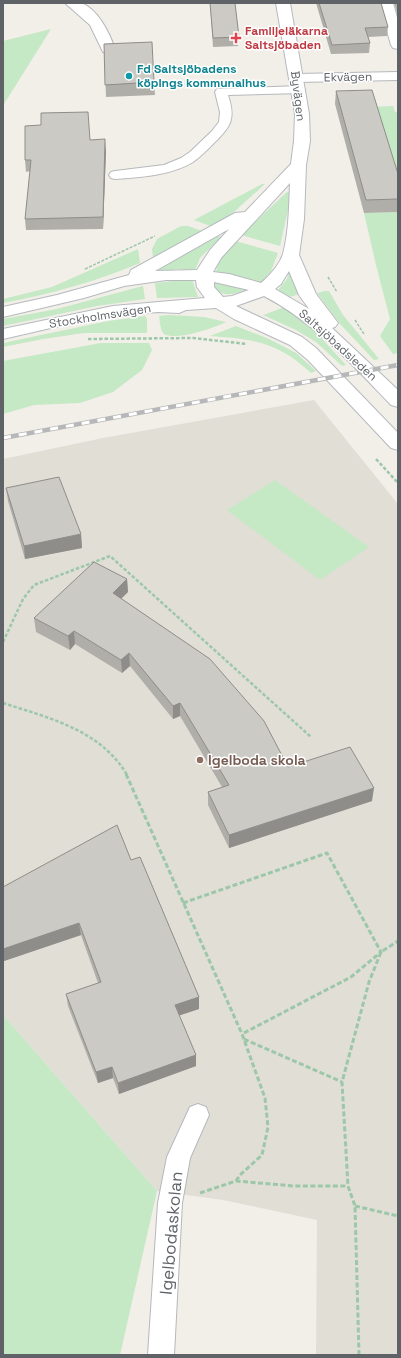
<svg xmlns="http://www.w3.org/2000/svg" width="401" height="1358" font-family="'Space Grotesk',sans-serif">
	<style>
		.education { fill: #e1ded6 }
		.green { fill: #c5e8c5 }
		.lines { fill: none; stroke-linecap: round; stroke-linejoin: round }
		.lane-casing { stroke: #b5b8bc; stroke-width: 2 }
		.street-casing { stroke: #b5b8bc; stroke-width: 2 }
		.secondary-casing { stroke: #b6babf; stroke-width: 2 }
		.path-far2 { stroke: #9cc7a9; stroke-width: 1.5; stroke-dasharray: 3 1.5; stroke-linecap: butt }
		.path-far1 { stroke: #9cc7a9; stroke-width: 2.5; stroke-dasharray: 3.5 2; stroke-linecap: butt }
		.path { stroke: #9cc7a9; stroke-width: 3; stroke-dasharray: 5 2.5; stroke-linecap: butt }
		.lane { fill: #fff; fill-rule: evenodd }
		.street { fill: #fff; fill-rule: evenodd }
		.secondary { fill: #fff; fill-rule: evenodd }
		.rail-casing { stroke: #b6b7b8; stroke-width: 4.5 }
		.rail { stroke: #fff; stroke-width: 3; stroke-dasharray: 8; stroke-linecap: butt }
		.wall { fill: #afaea9 }
		.shaded-wall { fill: #8f8d8a }
		.building { fill: #cccac5; stroke: #8f8d8a }
		.health-dot { fill: #e0444e; stroke: #fff; stroke-width: 1.5 }
		.culture-dot { fill: #0f9aa8; stroke: #fff; stroke-width: 1.5 }
		.education-dot { fill: #8d6e63; stroke: #fff; stroke-width: 1.5 }
		.labels { text-anchor: middle; dominant-baseline: central; stroke-width: 3; stroke-linejoin: round; paint-order: stroke }
		.far-health-label { font-size: 12px; font-weight: bold; fill: #be3a42; stroke: #fff; text-anchor: start }
		.far-culture-label { font-size: 12px; font-weight: bold; fill: #0d838f; stroke: #fff; text-anchor: start }
		.far-street-label { font-size: 12px; fill: #5f6368; stroke: #fff }
		.education-label { font-size: 14px; font-weight: bold; fill: #785e54; stroke: #fff; text-anchor: start }
		.near-street-label { font-size: 17px; fill: #5f6368; stroke: #fff }
	</style>
	<rect width="100%" height="100%" fill="#f1efe8"/>
	<path class="education" d="M314,400L398,504V1355H316L317,1220L223,1200L157,1191L3,1015V459L103,438Z"/>
	<path class="green" d="M51,29L4,104L3,108V41Z
		M393,106L395,112H398V192L372,107Z
		M262,184H265L235,211L213,227L194,220Z
		M287,192H289L291,196L280,246L241,235Z
		M398,212V353L393,354L380,336L390,319L376,265L364,213Z
		M181,226H188L205,232L153,257L152,249L157,239Z
		M218,236L221,237L200,258L195,270L176,269L162,272L158,267Z
		M235,241L278,253L271,271L261,283L239,276L216,272C218,259 227,251 235,241Z
		M138,249L140,263C95,282 50,294 3,303V299L52,287Z
		M289,273L299,294L290,297L278,290L287,279Z
		M192,279L198,297L157,298L155,283Z
		M214,282H216L248,289C236,294 216,300 214,282Z
		M143,286L145,299L97,306L3,326V319L57,309Z
		M325,291H329L343,315L379,359L374,360L341,325L317,293Z
		M285,307L314,330L346,365L342,366L316,342L296,330L263,315Z
		M169,315L204,317L226,322C214,328 177,341 164,334C160,331 160,320 159,316Z
		M145,316L147,319V333H84L43,339L3,347V343L108,321Z
		M236,326L269,339L296,353L316,371L311,373C278,342 253,339 210,336Z
		M101,343H149L152,350L142,370L113,392L80,403L34,405L3,414V361Z
		M275,480L369,547L320,580L227,510Z
		M3,1015L157,1191L120,1355H3Z"/>
	<g class="lines">
		<defs>
			<path id="lane" d="M299,86L303,87L305,90L303,93L228,95C236,119 231,127 213,144C207,150 200,157 193,162C170,176 140,177 115,179L111,178L109,175L111,172L115,171L164,165L181,158L190,152L212,131L219,122L220,112L215,92L217,89Z
				M198,1104L206,1107L209,1115L190,1158L182,1203L174,1355H148L158,1203L167,1157L190,1107Z"/>
			<path id="street" d="M65,3C70,3 77,2 81,3C98,9 110,34 115,49L113,52L108,53L103,52L90,25Z
				M379,3H393L398,21V49L393,48L391,45Z
				M398,72V80L297,82L292,81L290,78L292,75L297,74Z"/>
			<path id="secondary" d="M276,3H290L309,114L310,141L306,165L304,219L299,255L316,294L338,323L335,327L332,328L398,390V407L391,405C353,365 314,322 264,296L236,306L302,337L316,348L398,433V450L391,448L308,360L290,345L234,319L216,308L186,310L179,313L158,312L113,316L68,324L3,339V329L113,306L205,298L197,287L196,280H166L124,286L84,298L3,317V307L57,295L129,275L131,270L235,213L245,212L291,164L294,141L295,114ZM290,183C289,206 289,231 283,254C280,264 269,276 261,283L229,274L213,272L221,258ZM229,229L210,250L197,270L155,271ZM289,271L299,295L309,309L275,289L281,284ZM214,282L249,290L232,296L223,297L214,287Z"/>
		</defs>
		<use href="#lane" class="lane-casing"/>
		<use href="#street" class="street-casing"/>
		<use href="#secondary" class="secondary-casing"/>
		<path class="path-far2" d="M85,269L155,236
			M328,277L337,292
			M355,320L364,334"/>
		<path class="path-far1" d="M88,339L193,338L247,344
			M376,459L398,483
			M3,642L23,599L34,585L110,556L311,737
			M3,703C49,718 101,730 127,775"/>
		<path class="path" d="M126,774L242,1034L265,1098L268,1127L262,1155L240,1175L236,1181
			M183,903L327,853L381,952L351,977L242,1034
			M244,1039L342,1082
			M200,1193L236,1181L294,1186H348
			M355,1206L398,1216
			M359,1355L355,1206L348,1186L342,1082L369,982L381,952L398,941"/>
		<use href="#lane" class="lane"/>
		<use href="#street" class="street"/>
		<use href="#secondary" class="secondary"/>
		<defs>
			<path id="rail" d="M3,438L398,365"/>
		</defs>
		<use href="#rail" class="rail-casing"/>
		<use href="#rail" class="rail"/>
	</g>
	<path class="wall" d="M210,3H235L239,37L238,46L213,47Z
		M316,3H381L388,27L387,36L368,37L370,43L369,53L331,54Z
		M394,3H398V16Z
		M104,44L154,82L155,95L106,97Z
		M336,91L398,174V212L364,213L335,104Z
		M90,140L106,151L103,229L26,230L25,219L30,171L26,172L25,160Z
		M6,488L81,534L82,548L25,559L8,501Z
		M127,579L128,592L121,598L288,767L372,801L229,848L208,805V792L222,787L180,716L173,719L130,666L122,673L75,644L70,650L36,632L34,618Z
		M131,860L199,997V1009L179,1015L196,1055V1066L119,1094L113,1078L98,1083L68,1006L66,994L98,983L81,935L4,961L3,957V887Z"/>
	<path class="shaded-wall" d="M105,139L106,151L103,229V217Z
		M81,534L82,548L25,559L24,546Z
		M127,579L128,592L114,606L113,593Z
		M74,631L75,644L70,650L68,636Z
		M129,653L130,666L122,673L121,660Z
		M180,703V716L173,719V706Z
		M374,788L372,801L229,848V835Z
		M79,923L81,935L4,961L3,954V949Z
		M199,997V1009L175,1017V1005Z
		M196,1055V1066L119,1094L118,1083Z
		M112,1067L113,1078L98,1083L96,1072Z"/>
	<path class="building" d="M210,3H235L239,37L213,38Z
		M319,3H381L388,27L365,28L370,43L332,45Z
		M152,42L154,82L105,85L104,44Z
		M372,90L398,174V199L366,200L336,91Z
		M88,112L90,140L105,139L103,217L25,219L31,160H25V126L41,125V113Z
		M59,477L81,534L24,546L6,488Z
		M94,562L127,579L113,593L210,659L264,721L288,767L350,747L374,788L229,835L208,792L229,785L180,703L173,706L129,653L121,660L74,631L68,636L34,618Z
		M117,825L131,860L140,857L199,997L175,1005L196,1055L118,1083L112,1067L96,1072L66,994L101,982L79,923L3,949V887Z"/>
	<path class="health-dot" d="M234 32h4v4h4v4h-4v4h-4v-4h-4v-4h4z"/>
	<circle class="culture-dot" cx="129" cy="76" r="4"/>
	<circle class="education-dot" cx="200" cy="760" r="4"/>
	<g class="labels">
		<g class="far-health-label">
			<text x="245" y="31">Familjeläkarna<tspan x="245" dy="14">Saltsjöbaden</tspan></text>
		</g>
		<g class="far-culture-label">
			<text x="137" y="69">Fd Saltsjöbadens<tspan x="137" dy="14">köpings kommunalhus</tspan></text>
		</g>
		<g class="far-street-label">
			<text transform="translate(348 77) rotate(-1)">Ekvägen</text>
			<text transform="translate(298 96) rotate(83)">Byvägen</text>
			<text transform="translate(100 316) rotate(-9)">Stockholmsvägen</text>
			<text transform="translate(338 345) rotate(42)">Saltsjöbadsleden</text>
		</g>
		<g class="education-label">
			<text x="208" y="760">Igelboda skola</text>
		</g>
		<g class="near-street-label">
			<text transform="translate(171 1233) rotate(-85)">Igelbodaskolan</text>
		</g>
	</g>
	<rect width="401" height="1358" fill="none" stroke="#5f6368" stroke-width="8"/>
</svg>
